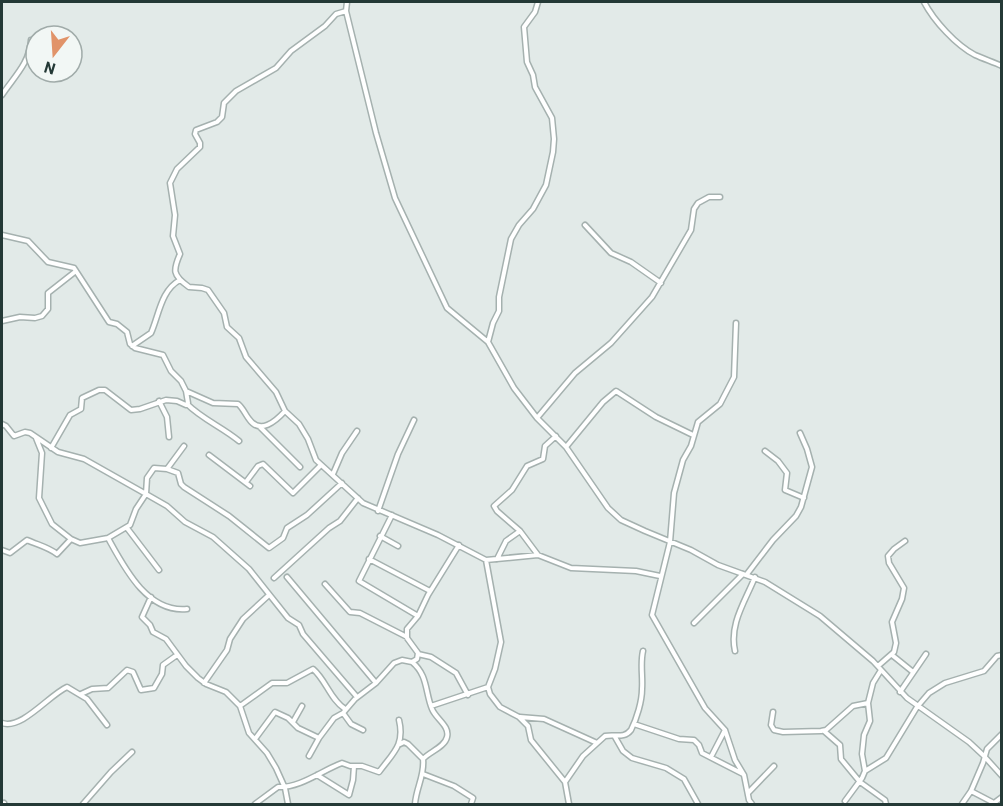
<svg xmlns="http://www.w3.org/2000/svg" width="1003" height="806" font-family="Barlow,sans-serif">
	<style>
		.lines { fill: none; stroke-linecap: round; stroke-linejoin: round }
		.minor-casing { stroke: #a5b1af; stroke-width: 7 }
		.minor { stroke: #fff; stroke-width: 4 }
	</style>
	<rect width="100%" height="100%" fill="#e2eae8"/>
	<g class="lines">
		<defs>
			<path id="minor" d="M347,2L346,11L376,133L395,198L447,308L488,342L514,388L537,418L566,447L608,508L621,520L645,531L691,550L718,565L765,582L820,616L873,661L907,698L969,742L984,756L1002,776
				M924,2C934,21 956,45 975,55C984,59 993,62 1002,66
				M346,11L336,14L325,26L291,51L276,68L236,91L224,103L222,117L217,122L196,130L195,134L200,143V147L177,169L170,183L175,215L173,236L180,254C173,270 172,275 189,287L202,288L208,290L224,313L227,327L239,338L246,357L276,392L285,411L299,424L308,439L316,460L363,503L438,535L486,560L538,555L571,568L636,571L660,576
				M2,95C13,78 30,63 31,40
				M585,225L611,253L631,262L661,283
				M2,235L28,241L48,262L74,268L109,322L117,324L127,332L130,344L135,348L163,355L171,371L181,381L186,391L213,403L238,404C243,408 245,414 249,419C260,435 276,421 285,411
				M2,321L20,317L35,318L42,316L48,309V293L76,271
				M736,323L734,377L720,404L698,422L691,446L683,460L674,493L670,542L652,615L705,708L725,730L735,760L744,775L749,800L752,804
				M488,342L493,323L499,311V297L511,239L519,225L533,209L546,185L553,152L554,139L552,118L535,87L533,75L527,62L524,27L535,12L538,2
				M132,346L151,333C159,315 161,290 180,280
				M159,401L167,417L169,437
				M187,404C202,419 222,427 239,441
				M537,418L575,373L611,343L652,297L691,230L694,209L698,203L709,197H720
				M2,424L6,426L14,436L25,432L30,433L58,452L84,459L146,494L147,478L154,468L167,469L184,446
				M260,427L300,467
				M36,438L42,453L39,498L52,524L71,539
				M566,447L603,402L616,391L656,417L693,435
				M51,448L70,415L81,409L82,398L99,390H105L131,410L140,409L166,400L177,401L186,405L188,403L186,391
				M765,451L778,461L787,473L785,490L804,498
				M209,455L250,486
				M167,469L178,473L181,484L184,487L229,516L269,548L283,538L287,528L307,515L342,483
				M333,474L342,453L357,431
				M246,482L258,466L263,464L293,493L321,465
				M378,511L398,454L414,420
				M392,515L359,581L418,616
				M127,528L159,570
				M520,531L538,555
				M380,536L398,546
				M2,550L10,553L27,540C38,545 48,547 57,554L71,539L80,543L108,538
				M369,559L430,591
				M497,559L506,541L520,531L497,511L494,506L512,490L527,466L543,459L545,446L556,436
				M486,560L501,642L495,669L488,687L490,694L500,707L519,717L528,726L531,740L565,782L569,804
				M747,574L773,540L796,516L801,507L812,467L807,449L800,433
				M287,577L376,683
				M274,578L329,528L340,521L358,498
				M325,584L350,612L360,613L407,637
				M151,597L142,617L150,625L153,632L166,639L186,666L198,678L206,684L226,692L240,706L249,733L267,753L276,768L285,788L288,804
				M187,609C147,613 124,567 108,538L130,525L136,509L146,494L167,506L185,522L213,537L249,569L288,618L299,625L303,634L357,697
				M694,623L743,574
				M735,651C729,624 745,602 755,577
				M418,654L431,657L456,673L468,695
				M892,655L913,672
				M412,662L417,659L418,653L407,638V629L418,616L428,595L459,545
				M878,666L894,652L896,643L892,622L902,599L904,588L889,563L888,556L894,549L905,541
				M204,683L227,650L230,639L243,619L269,595
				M900,692L926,654
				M81,694L92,689L108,688L127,670L133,672L141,690L154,688L162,674L163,665L177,655
				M240,706L272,683H287L313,669C326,680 330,699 345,709
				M431,706L488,687
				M773,712L771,725L774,730L783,732L821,731L826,730L853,706L868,703
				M343,713L351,724L363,730
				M520,717L544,719L597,743
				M293,722L302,706
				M2,723C22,730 49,695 67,687L87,699L107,725
				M634,724L679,739L694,740L699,745L702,753L743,774
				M824,731L840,745L841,759L860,782L885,800L886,804
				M615,737L623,751L632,758L666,768L684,779L698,804
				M255,739L275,712L288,718L298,728L319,738L334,718L343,713L355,699L376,683L394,663L402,660L412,662C428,675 425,692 432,709C436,719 450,726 447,737C445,747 429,752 423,759C425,775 416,788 415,804
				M400,744L404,742L408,744L423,759
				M309,756L319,738
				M711,757L725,730
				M865,771L886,758L917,707L929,693L945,683L984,671L997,656L1002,655
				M423,774L454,786L473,798L471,804
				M317,775L349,795L353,780L354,766
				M565,782L583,756L605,736C615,734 624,739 631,730C637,718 642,701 642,689C643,676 640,664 643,651
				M971,791L994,803L1002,797
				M749,792L774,766
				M845,801L862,778L865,771L862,754L864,735L870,721L868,703L873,683L881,670
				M3,804L4,803
				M83,804L111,772L132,752
				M255,804L278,787C300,788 321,771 342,763L350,766H362L379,772C393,753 405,745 399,720
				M962,804L971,791L983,763L987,749L1002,734"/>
		</defs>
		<use href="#minor" class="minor-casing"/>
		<use href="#minor" class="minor"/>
	</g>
	<rect width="1003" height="806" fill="none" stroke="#243936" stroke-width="6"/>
	<g transform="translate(54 54) rotate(197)"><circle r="28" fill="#f2f7f5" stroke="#a0aba9" stroke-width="1.5"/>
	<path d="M0-4.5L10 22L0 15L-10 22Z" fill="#e19369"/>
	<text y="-9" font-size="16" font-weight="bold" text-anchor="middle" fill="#243936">N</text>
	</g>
</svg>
